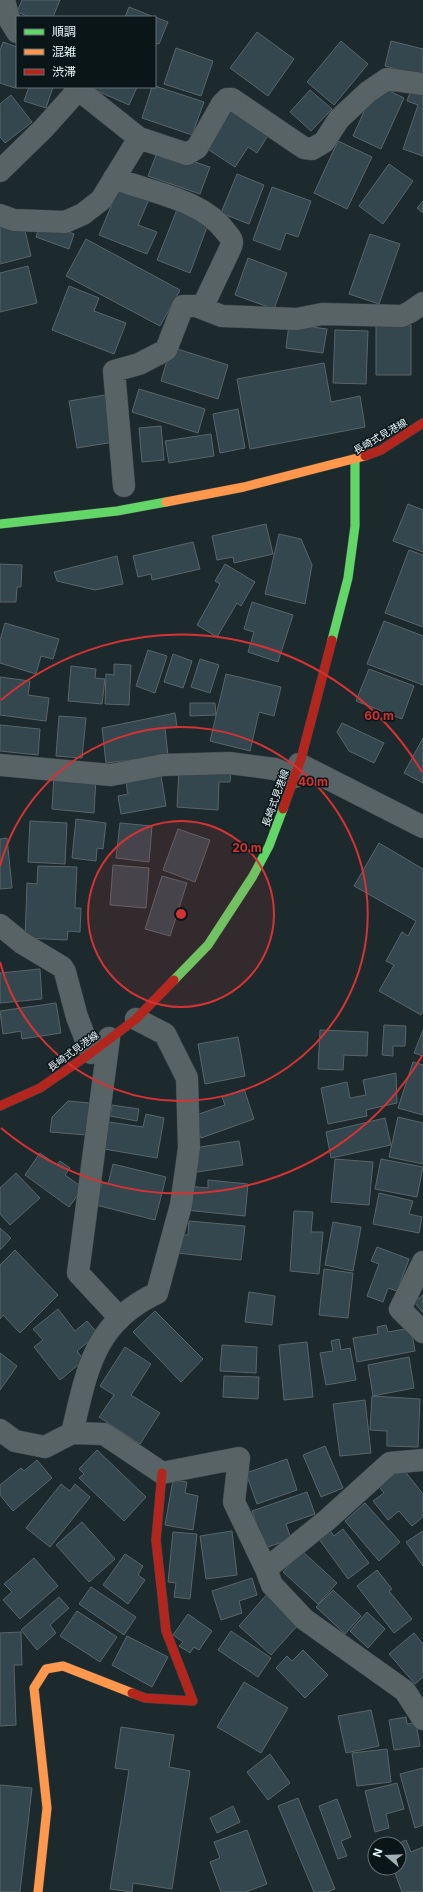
<svg xmlns="http://www.w3.org/2000/svg" width="423" height="1892" font-family="Inter,'Noto Sans JP',sans-serif">
	<style>
		.building { fill: #34464e; stroke: #5a6569 }
		.lines { fill: none; stroke-linecap: round; stroke-linejoin: round }
		.street-casing { stroke: #394447; stroke-width: 23 }
		.fast-casing { stroke: #394447; stroke-width: 10 }
		.slow-casing { stroke: #394447; stroke-width: 10 }
		.jam-casing { stroke: #394447; stroke-width: 10 }
		.street { stroke: #586365; stroke-width: 22 }
		.fast { stroke: #63d668; stroke-width: 9 }
		.slow { stroke: #ff974d; stroke-width: 9 }
		.jam { stroke: #b3261e; stroke-width: 9 }
		.ring { fill: none; stroke: #d73233; stroke-width: 2 }
		.labels { text-anchor: middle; dominant-baseline: central; stroke-width: 3; stroke-linejoin: round; paint-order: stroke }
		.street-label { font-size: 10px; fill: #e8f8fc; stroke: #0a1518 }
		.centre { fill: #d73233; stroke: #0a1518; stroke-width: 2 }
		.ring-label { font-size: 12px; text-anchor: middle; font-weight: bold; fill: #d73233; stroke: #0a1518; stroke-width: 3; stroke-linejoin: round; paint-order: stroke }
	</style>
	<rect width="100%" height="100%" fill="#1c2a2d"/>
	<path class="building" d="M22,0H60L53,17H30L17,12Z
		M129,7L154,17H125Z
		M155,17L168,22L159,44L155,43Z
		M257,32L294,59L268,96L230,68Z
		M341,41L368,64L334,105L307,82Z
		M391,41L423,49V76L385,66Z
		M3,42L17,47V83L15,88L0,83V50Z
		M176,48L213,61L201,96L164,84Z
		M155,86L204,102L192,135L142,118L152,87Z
		M29,87H53L46,108L24,101Z
		M94,87H137L129,105L93,89Z
		M412,87L423,91V156L403,149L418,105L407,101Z
		M383,88L404,98L381,149L353,136L372,94Z
		M310,90L332,109L311,131L290,112Z
		M11,95L32,122L5,143L0,137V104Z
		M234,105L272,129L257,153L248,147L235,167L206,148Z
		M338,141L372,157L347,209L314,193Z
		M158,150L210,167L200,194L148,176Z
		M389,164L413,181L383,224L359,206Z
		M237,174L264,185L249,224L221,213Z
		M120,185L150,197L138,225L157,232L147,254L99,235Z
		M272,187L311,201L298,237L286,233L280,250L253,240Z
		M423,201V213L417,208Z
		M178,207L210,219L190,273L157,260Z
		M23,222L31,256L0,264V228Z
		M41,222L74,234L69,249L36,237Z
		M370,234L400,244L379,304L349,294Z
		M86,239L180,290L160,326L66,276Z
		M248,258L287,273L274,309L235,295Z
		M28,266L37,303L0,312V273Z
		M69,286L99,298L94,311L126,323L114,354L52,330Z
		M289,324L327,329L323,353L286,348Z
		M376,325H411V375H376Z
		M335,330L368,331L366,384L333,383Z
		M171,347L228,365L218,399L161,381Z
		M324,363L331,402L360,396L365,427L250,449L237,379Z
		M139,389L205,409L198,433L132,412Z
		M105,395L114,442L77,448L69,401Z
		M238,409L245,448L220,453L213,414Z
		M161,426L164,460L142,462L139,428Z
		M211,434L214,456L169,463L165,441Z
		M408,504L423,510V552L393,541Z
		M266,524L273,554L234,563L233,557L217,560L212,536Z
		M279,534L301,539L312,565L305,604L265,594Z
		M193,542L200,569L152,580L151,574L138,577L133,556Z
		M409,550L423,555V627L385,613Z
		M117,556L123,584L95,590L57,581L54,572Z
		M0,564L22,565L21,587H17L16,602H0Z
		M225,564L255,582L241,606L237,603L217,637L197,625L220,584L215,581Z
		M252,602L293,615L278,662L248,652L254,632L244,629Z
		M384,621L423,636V685L367,664Z
		M5,623L59,639L53,659L41,656L36,674L0,663V640Z
		M148,650L167,656L155,693L136,686Z
		M173,654L192,661L183,688L164,682Z
		M200,659L219,665L210,693L191,687Z
		M114,664L131,665L129,705L105,704L106,674L114,675Z
		M71,666L96,669L95,678L105,679L102,704L68,701Z
		M369,669L414,686L402,719L356,701Z
		M226,674L281,687L274,716L259,712L250,751L210,741Z
		M0,677L30,681L28,695L49,698L46,721L0,715Z
		M190,703H215L216,715L190,716Z
		M175,713L177,727L165,728L168,756L106,763L102,728Z
		M59,716L86,718L82,758L56,756Z
		M342,723L384,743L374,763L349,751L337,732Z
		M0,725L40,729L38,755L0,751Z
		M423,738V783L404,773Z
		M179,769L231,771L230,782H219L218,810L177,807Z
		M160,770L166,806L121,814L118,796L128,794L125,776Z
		M54,775L96,778L94,813L52,809Z
		M76,819L106,823L103,849L97,848L96,861L72,858Z
		M30,821L67,823L65,864L28,862Z
		M120,823L152,826L149,862L116,858Z
		M178,829L210,840L195,882L163,870Z
		M7,838L12,888L0,889V839Z
		M379,843L423,869V1011L421,1015L379,991L394,965L386,961L402,932L408,936L416,921L354,886Z
		M113,865L149,868L146,908L110,905Z
		M38,866L77,867L75,908H81L80,932L68,931L67,940L25,938L27,883L37,884Z
		M162,876L187,883L170,936L145,929Z
		M40,969L42,999L0,1003V973Z
		M56,1003L61,1033L22,1039L21,1031L3,1034L0,1011Z
		M384,1025L406,1026L405,1046H393V1056L382,1055Z
		M320,1030L368,1032L367,1056L344,1055L343,1070L318,1069Z
		M423,1030V1056L414,1053Z
		M238,1037L245,1076L205,1084L198,1044Z
		M413,1062L423,1065V1115L398,1108Z
		M396,1073L397,1103L366,1110L367,1116L328,1124L321,1088L347,1082L350,1098L366,1095L363,1080Z
		M244,1089L254,1119L201,1138L193,1116L225,1105L222,1097Z
		M68,1101L90,1103L86,1135L50,1132L52,1117Z
		M112,1105L139,1109L137,1121L110,1116Z
		M146,1114L164,1118L157,1158L104,1149L109,1122L143,1127Z
		M398,1117L423,1123V1164L389,1157Z
		M385,1118L391,1145L331,1158L326,1132Z
		M239,1141L243,1165L197,1172L194,1148Z
		M40,1153L57,1165L60,1161L70,1168L65,1175L83,1188L69,1207L25,1175Z
		M335,1159L373,1162L369,1205L331,1202Z
		M381,1159L423,1167L417,1197L375,1189Z
		M113,1164L166,1177L155,1220L96,1205L102,1183L108,1184Z
		M16,1173L40,1198L10,1225L0,1214V1188Z
		M208,1180L248,1184L245,1216L185,1210L187,1186L208,1188Z
		M379,1193L413,1201L409,1214L422,1217L419,1233L373,1224Z
		M294,1211L313,1212L311,1232H323L319,1274L290,1271Z
		M189,1221L245,1226L241,1260L177,1253L179,1235H188Z
		M333,1222L361,1227L353,1271L325,1265Z
		M0,1228L11,1238L0,1250Z
		M377,1247L409,1259L397,1291L388,1288L383,1302L367,1296L379,1264L371,1261Z
		M15,1250L58,1295L20,1333L3,1315L0,1319V1265Z
		M324,1269L353,1273L348,1318L319,1315Z
		M249,1292L275,1296L272,1325L245,1322Z
		M423,1295V1313L414,1302Z
		M58,1309L75,1331L87,1321L98,1334L77,1351L84,1360L60,1380L34,1347L43,1340L33,1329Z
		M155,1311L203,1359L181,1382L133,1332Z
		M386,1325L388,1332L411,1328L415,1351L357,1362L353,1338L378,1334L377,1327Z
		M339,1339L341,1350L350,1348L356,1380L326,1385L320,1353L333,1351L331,1341Z
		M307,1342L313,1397L284,1400L279,1345Z
		M222,1345L257,1347L256,1373L220,1371Z
		M125,1347L151,1364L131,1395L160,1413L140,1444L99,1417L114,1395L100,1386Z
		M0,1353L17,1366L0,1390Z
		M409,1357L414,1388L373,1396L368,1365Z
		M224,1376L259,1377L258,1399L223,1397Z
		M372,1396L420,1399L418,1447L387,1446V1431L370,1430Z
		M365,1400L371,1453L340,1456L333,1404Z
		M325,1446L343,1488L321,1497L303,1455Z
		M97,1450L146,1497L124,1521L79,1478L84,1474L79,1469Z
		M287,1459L297,1490L257,1504L246,1473Z
		M37,1460L52,1478L13,1511L0,1495V1485L21,1468L24,1471Z
		M400,1465L423,1494V1517L412,1526L399,1511L388,1520L373,1501L384,1493L377,1484Z
		M173,1480L187,1482L185,1493L198,1496L193,1530L165,1525Z
		M61,1484L70,1491L75,1484L90,1497L50,1547L26,1528Z
		M307,1492L315,1514L286,1524L291,1539L265,1548L252,1511Z
		M365,1503L400,1542L379,1561L345,1521Z
		M82,1522L115,1559L89,1582L56,1545Z
		M327,1526L334,1536L343,1529L369,1563L348,1579L316,1535Z
		M232,1531L237,1575L206,1579L200,1536Z
		M423,1531V1566L406,1542Z
		M173,1532L197,1534L190,1599L174,1597L176,1583L168,1582Z
		M302,1551L337,1583L318,1604L283,1572Z
		M125,1554L143,1566L138,1575L145,1580L128,1604L103,1585Z
		M34,1558L58,1586L20,1619L3,1600L12,1592L4,1584Z
		M377,1570L392,1589L389,1591L412,1619L394,1633L357,1586Z
		M252,1578L257,1595L239,1601L242,1613L221,1620L212,1591Z
		M91,1587L136,1617L124,1635L79,1604Z
		M333,1590L361,1616L345,1634L316,1607Z
		M269,1592L298,1625L271,1655L239,1626Z
		M59,1597L69,1608L50,1625L56,1633L37,1650L21,1630Z
		M77,1611L117,1637L100,1662L60,1636Z
		M367,1612L385,1629L368,1648L350,1631Z
		M188,1614L212,1631L199,1650L194,1647L190,1653L179,1646L183,1642L173,1635Z
		M231,1631L271,1658L258,1677L218,1650Z
		M21,1632L22,1665H14L16,1725L0,1726V1633Z
		M414,1633L423,1644V1677L415,1684L389,1654Z
		M127,1636L168,1657L152,1687L112,1665Z
		M303,1650L328,1675L305,1698L276,1668L287,1656L292,1661Z
		M244,1682L288,1708L261,1753L217,1727Z
		M371,1710L379,1746L346,1753L338,1716Z
		M406,1717L407,1724L416,1723L420,1746L394,1750L389,1720Z
		M121,1727L174,1735L169,1767L190,1771L172,1889L133,1883L132,1892L110,1889L129,1770L115,1768Z
		M387,1749L391,1782L357,1786L352,1753Z
		M270,1754L290,1783L268,1800L247,1772Z
		M423,1768V1825L415,1828L400,1774Z
		M397,1783L404,1809L386,1814L389,1828L375,1832L365,1791Z
		M0,1785L32,1788L20,1892H0Z
		M298,1798L335,1889L327,1892H314L278,1806Z
		M337,1799L351,1837L341,1841L347,1856L338,1859L319,1806Z
		M233,1806L240,1822L217,1833L210,1818Z
		M247,1830L267,1884L246,1892H221L210,1862L220,1858L214,1842Z
		M406,1840L411,1852L423,1847V1892H402L393,1868H399V1844H397Z"/>
	<g class="lines">
		<defs>
			<path id="street" d="M4,0L9,19L17,32
				M75,87L139,138L187,154L197,148L222,104L227,99H232L304,148L312,149L324,142L339,119L368,92L387,79L423,84
				M0,171L44,128L78,90
				M114,178C151,193 202,199 226,232C228,235 232,238 232,242C232,245 230,249 229,251L202,308
				M0,215L14,220L65,222L83,214L101,200L139,138
				M124,486L114,371L139,364L166,350L183,306H196L222,316L297,319L322,314L402,316L410,312L423,303
				M299,764L423,827
				M0,765L111,775L163,765L229,763L275,769L294,777
				M0,925L22,943L62,967L65,972L77,1017L91,1053
				M109,1038L78,1273L119,1317
				M423,1262L400,1309L423,1332
				M0,1430L15,1441L45,1447L72,1433L104,1434L162,1473L239,1458L234,1502L266,1569L272,1585L304,1619L405,1691L423,1719
				M72,1433C87,1371 93,1323 157,1293L181,1205L189,1148L187,1078L165,1034L136,1019
				M266,1569L327,1520L390,1463L423,1460"/>
			<path id="fast" d="M0,524L117,511L166,502
				M332,640L348,578L355,526V460
				M174,980L208,945L253,876L269,846L283,809"/>
			<path id="slow" d="M166,502L244,487L365,456
				M38,1892L47,1808L34,1688L46,1669L63,1666L132,1693"/>
			<path id="jam" d="M365,456L381,450L423,423
				M283,809L301,759L332,640
				M0,1106L40,1088L91,1053L136,1019L174,980
				M132,1693L145,1698L193,1701L166,1631L156,1540L162,1473"/>
		</defs>
		<use href="#street" class="street-casing"/>
		<use href="#fast" class="fast-casing"/>
		<use href="#slow" class="slow-casing"/>
		<use href="#jam" class="jam-casing"/>
		<use href="#street" class="street"/>
		<use href="#fast" class="fast"/>
		<use href="#slow" class="slow"/>
		<use href="#jam" class="jam"/>
	</g>
	<circle cx="181" cy="914" r="93" fill="#d73233" fill-opacity=".12"/>
	<g class="ring">
		<circle cx="181" cy="914" r="93"/>
		<path d="M0 866A187 187 0 1 1 0 962"/>
		<path d="M422 1056A280 280 0 0 1 1 1128M1 700A280 280 0 0 1 422 772"/>
	</g>
	<g class="labels">
		<g class="street-label">
			<text transform="translate(380 436) rotate(-30)">長崎式見港線</text>
			<text transform="translate(275 798) rotate(-70)">長崎式見港線</text>
			<text transform="translate(73 1051) rotate(-36)">長崎式見港線</text>
		</g>
	</g>
	<circle cx="181" cy="914" r="6" class="centre"/>
	<g class="ring-label">
		<text x="379" y="720">60 m</text>
		<text x="313" y="786">40 m</text>
		<text x="247" y="852">20 m</text>
	</g>
	<rect x="16" y="16" width="140" height="72" fill="#0a1518" stroke="#637073"/>
	<rect x="24" y="29" width="20" height="6" fill="#63d668" stroke="#637073"/>
	<text x="52" y="36" font-size="12" fill="#e8f8fc">順調</text>
	<rect x="24" y="49" width="20" height="6" fill="#ff974d" stroke="#637073"/>
	<text x="52" y="56" font-size="12" fill="#e8f8fc">混雑</text>
	<rect x="24" y="69" width="20" height="6" fill="#b3261e" stroke="#637073"/>
	<text x="52" y="76" font-size="12" fill="#e8f8fc">渋滞</text>
	<g transform="translate(387 1856) rotate(289)"><circle r="19" fill="#0a1518" stroke="#637073"/>
	<path d="M0-3L7 15L0 10L-7 15Z" fill="#a1b0b4"/>
	<text y="-6" font-size="11" font-weight="bold" text-anchor="middle" fill="#e8f8fc">N</text>
	</g>
</svg>
